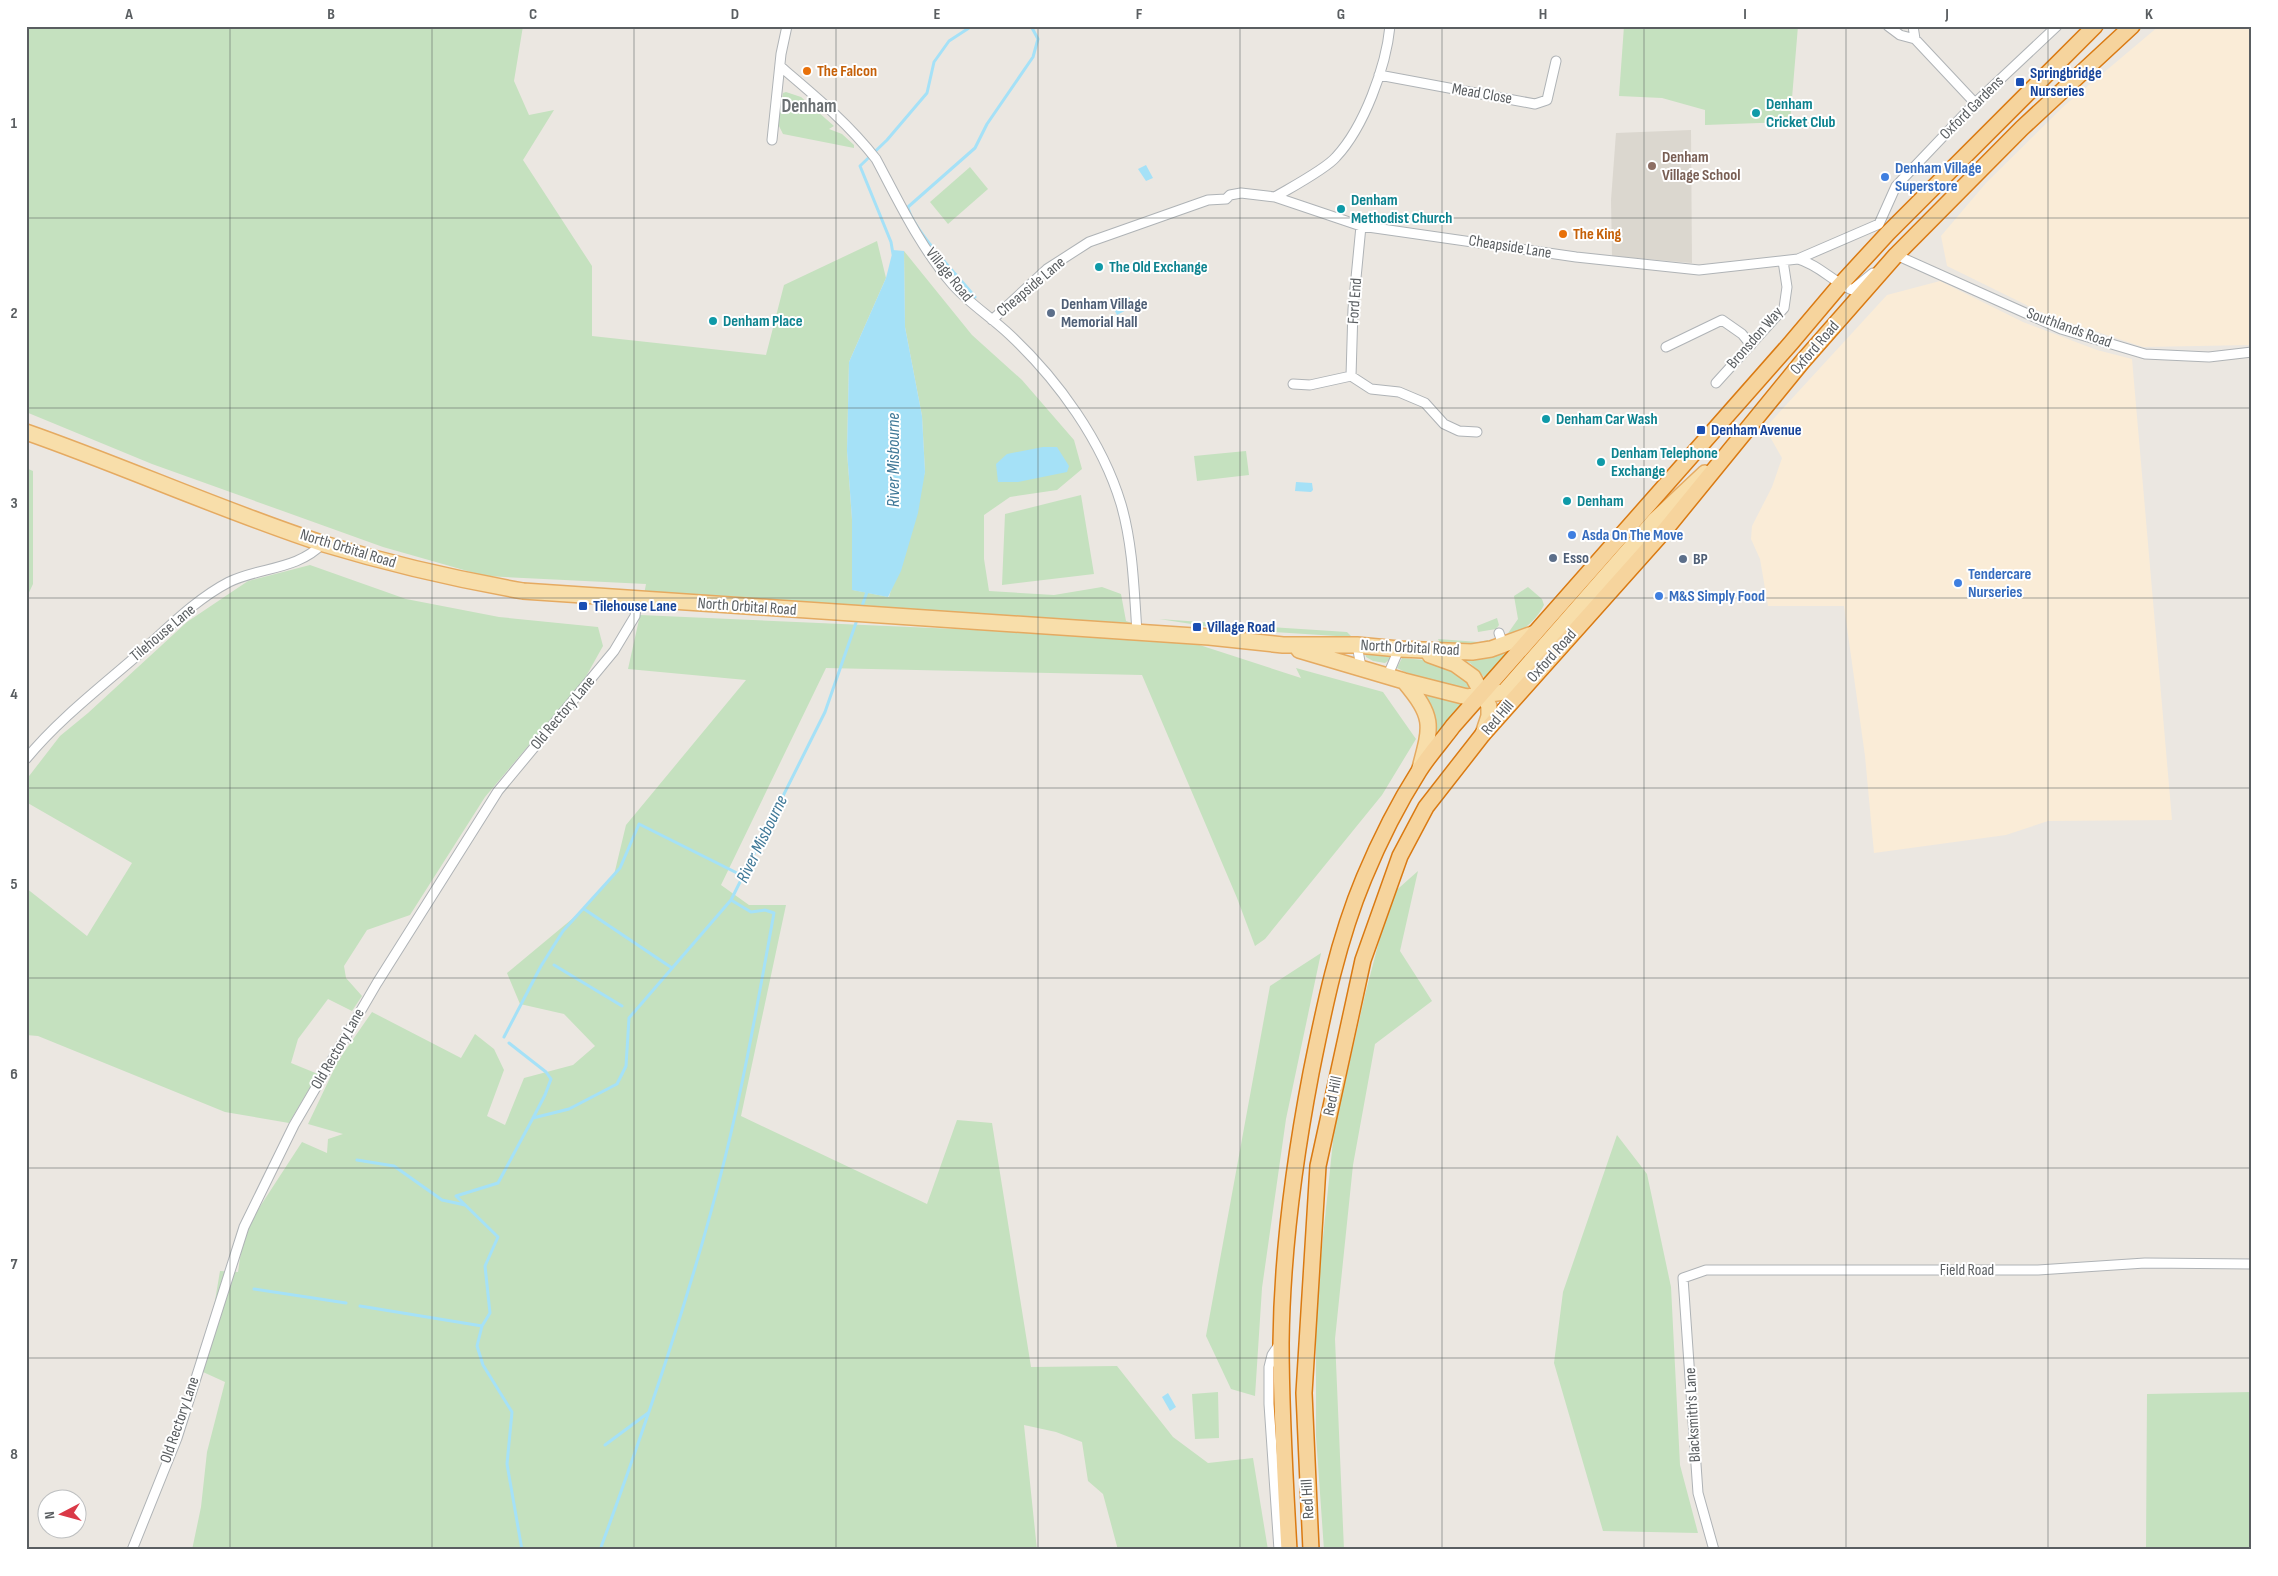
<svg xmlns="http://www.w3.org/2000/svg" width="2278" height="1576" font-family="'Sofia Sans Condensed',sans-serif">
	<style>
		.commercial { fill: #faecd7 }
		.education { fill: #dbd7cf }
		.green { fill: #c5e1bf }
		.water { fill: #a5e1f7 }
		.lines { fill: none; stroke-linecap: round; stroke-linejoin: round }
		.stream { stroke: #a5e1f7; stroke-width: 3 }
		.minor-casing { stroke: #afb3b6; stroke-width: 11 }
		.primary-casing { stroke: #e5aa61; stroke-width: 18 }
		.trunk-casing { stroke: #da7a12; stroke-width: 18 }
		.minor { stroke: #fff; stroke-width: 9 }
		.primary { stroke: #f8deaa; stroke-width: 15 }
		.trunk { stroke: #f6d49d; stroke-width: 15 }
		.grid { fill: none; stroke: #5a5e61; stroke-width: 1; stroke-opacity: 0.55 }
		.food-dot { fill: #e8710a; stroke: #fff; stroke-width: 2 }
		.transit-dot { fill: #1a4fb4; stroke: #fff; stroke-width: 2 }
		.culture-dot { fill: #0f9aa8; stroke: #fff; stroke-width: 2 }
		.education-dot { fill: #8d6e63; stroke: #fff; stroke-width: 2 }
		.shop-dot { fill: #3f7fe0; stroke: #fff; stroke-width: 2 }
		.service-dot { fill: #5c6f8a; stroke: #fff; stroke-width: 2 }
		.labels { text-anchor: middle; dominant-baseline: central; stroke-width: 4; stroke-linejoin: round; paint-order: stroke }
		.food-label { font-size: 16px; font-weight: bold; fill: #c56008; stroke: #fff; text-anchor: start }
		.transit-label { font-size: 16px; font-weight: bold; fill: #164399; stroke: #fff; text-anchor: start }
		.street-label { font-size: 16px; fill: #5a5e61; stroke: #fff }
		.culture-label { font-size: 16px; font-weight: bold; fill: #0d838f; stroke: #fff; text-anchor: start }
		.education-label { font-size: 16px; font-weight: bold; fill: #785e54; stroke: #fff; text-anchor: start }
		.shop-label { font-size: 16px; font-weight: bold; fill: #366cbe; stroke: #fff; text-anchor: start }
		.service-label { font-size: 16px; font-weight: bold; fill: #4e5e75; stroke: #fff; text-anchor: start }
		.water-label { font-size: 18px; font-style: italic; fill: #3f7897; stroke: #fff }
		.quarter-label { font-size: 19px; font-weight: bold; fill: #6b7073; stroke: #fff }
		.neatline { fill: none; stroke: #5a5e61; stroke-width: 2 }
		.grid-label { font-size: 16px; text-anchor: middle; font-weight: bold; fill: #5a5e61 }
	</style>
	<rect width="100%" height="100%" fill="#ebe7e1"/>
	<path class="commercial" d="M2159,26H2252V345L2143,347L2049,316L1947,266L1941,236L1986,183L2064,106Z
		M1940,281L2023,322L2097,350L2132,359L2172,820L2048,821L2006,835L1874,853L1865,756L1844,606H1768L1760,559L1751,539L1752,526L1772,487L1782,458L1765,428L1887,295Z"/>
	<path class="education" d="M1691,130L1692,263L1612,256L1611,200L1616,133Z"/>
	<path class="green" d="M26,26H523L514,81L529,115L554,110L523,160L592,266V336L766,355L784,285L877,241L886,278L849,362L847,451L852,519L853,590L889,597L925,472L922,416L905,327L904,251L972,335L1022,380L1074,440L1082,469L1057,490L1010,497L984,515V559L989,591L1054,595L1102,587L1121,594L1126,621L1147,628L643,600L646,584L485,576L383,547L152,464L26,412Z
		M1624,26H1798L1790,122L1705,125V110L1662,98L1619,96Z
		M786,92L801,97L834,126L829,129L842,134L854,145V148L783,134L778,124L783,93Z
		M970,167L988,189L948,224L930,202Z
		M1246,451L1249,475L1197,481L1194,456Z
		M26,468L33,471V584L26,599Z
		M1081,495L1094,574L1002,585L1005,514Z
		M310,565L406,599L499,617L598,627L603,646L584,680L485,797L410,915L367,930L344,966L346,978L362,996L352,1011L328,999L298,1039L291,1063L318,1074L289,1123L225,1112L38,1036L26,1035V888L87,936L132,863L26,802V780L60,736L88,713L187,622L248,581Z
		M1528,587L1542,599L1544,605C1536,620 1523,633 1506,636L1518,619L1514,596Z
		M640,615L1181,639L1301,678L1296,668L1383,692L1416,739L1382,795L1265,939L1255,946L1237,898L1142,675L826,668L721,885L749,905H786L741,1116L927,1204L957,1120L992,1123L1031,1367L1117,1366L1173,1437L1208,1463L1253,1458L1268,1550H1161V1548L1118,1550L1103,1494L1088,1481L1082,1442L1056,1432L1024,1425L1037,1550H192L201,1507L207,1452L225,1382L203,1372L220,1271L238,1272L244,1231L302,1142L327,1153L328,1139L343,1134L308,1124L338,1061L372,1012L461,1058L475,1034L494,1049L504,1070L487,1116L505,1125L524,1078L573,1065L595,1046L564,1014L520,1004L507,973L584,909L614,875L626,825L746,680L628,669Z
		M1497,618L1499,625L1496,629L1478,632L1477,626Z
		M1159,619L1215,623L1211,627Z
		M1226,624L1347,632L1352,637L1228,629Z
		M1438,639L1479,642L1488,640V644L1479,645L1440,643Z
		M1512,650L1487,680L1470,663L1455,656H1491Z
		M1365,653L1393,657L1385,663L1373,661L1366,657Z
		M1402,658L1425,660L1455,670L1475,689C1449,687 1420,681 1397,668Z
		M1417,690L1464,705L1432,743Z
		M1418,871L1400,951L1432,1001L1375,1044L1353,1165L1335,1339L1344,1550H1324L1316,1436V1305L1334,1131L1365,995L1391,895Z
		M1321,953L1286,1119L1262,1288L1255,1396L1231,1389L1206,1336L1270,986Z
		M1617,1135L1647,1174L1671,1287L1680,1465L1698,1533L1603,1531L1554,1363L1563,1292Z
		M1218,1392L1219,1438L1195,1439L1192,1394Z
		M2252,1392V1550H2146L2147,1394Z"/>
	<path class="water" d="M1146,165L1153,178L1146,181L1138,169Z
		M893,250L904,251L905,327L922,416L925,472L918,513L901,571L888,597L852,590V519L847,451L849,362L886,278Z
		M1129,297L1134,306L1117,315L1113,307Z
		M1043,447H1057L1069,466L1067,472L1018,482H998L996,464L1007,454Z
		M1296,482L1312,483L1313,490L1311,492L1295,491Z
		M1168,1393L1176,1407L1170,1411L1162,1397Z"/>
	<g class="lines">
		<path class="stream" d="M893,254L891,242L860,166L887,140L927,93L934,62L949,41L972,26
			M975,297C960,278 911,228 908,207L975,148L987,124L1033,57L1038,39L1031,26
			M861,609L868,589
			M584,909L672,968
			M554,965L622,1006
			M504,1037L541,966L563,931L620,868L639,824L743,876
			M509,1043L546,1072L551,1079L545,1095L533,1118
			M357,1160L394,1166L442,1200L465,1205
			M254,1289L346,1303
			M360,1306L482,1326
			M605,1445L648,1413
			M522,1550L507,1464L512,1412L483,1365L477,1346L482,1326L490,1313L485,1266L498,1237L456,1196L498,1183L533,1118L569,1109L617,1084L626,1066L629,1018L731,900L825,712L858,617
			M600,1550C647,1421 692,1291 725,1158C745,1077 759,995 774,913L765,910L751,912L731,900"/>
		<defs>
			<path id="minor" d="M1888,26L1900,35L1915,39L1975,103
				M1913,26L1915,39
				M781,67C814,95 849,124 876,159C899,202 920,247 953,285C970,304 991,317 1010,335C1058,380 1102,441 1121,504C1133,545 1134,590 1137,632
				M1379,75L1535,104L1547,100L1556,61
				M772,140L781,54L787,26
				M1275,197C1290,188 1326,169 1336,157C1364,127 1386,67 1390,26
				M1361,226L1353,309L1351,376L1371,389L1399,392L1425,403L1444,424L1459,431L1477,432
				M1893,257L1896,255L2061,329L2145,354L2209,357L2252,352
				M1798,259C1819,265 1832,281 1852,290L1873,273
				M992,320L1047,269L1089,242L1208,200L1226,199L1230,195L1241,193L1275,197L1361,226L1576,257L1699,270L1798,259L1879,224L1896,186L1975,103L2057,26
				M1666,347L1722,320L1742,334L1751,345
				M1716,383L1784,308L1787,287L1783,261
				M1293,384L1310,385L1351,376
				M1499,633L1503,645
				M1357,645L1361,667
				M1388,675L1399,649
				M26,759C59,719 101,687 140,653C168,628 196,599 229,582C260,567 298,570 323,543
				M132,1550L177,1438L244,1227L294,1125L377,983L498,791L614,651L635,616L637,599
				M1279,1550L1269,1404V1367L1272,1355L1280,1343
				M1714,1550L1698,1493L1683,1278L1706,1270H2038L2145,1263L2252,1264"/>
			<path id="primary" d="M26,432C126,467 223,511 324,544C390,564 455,579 523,591L1209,637L1283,645H1357L1399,649L1472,652L1491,649L1535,633
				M1299,650L1404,681L1467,697L1504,692L1655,520L1705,473
				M1430,655L1455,664L1473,677L1489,706V716L1483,734
				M1404,681C1434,717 1432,724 1420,768"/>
			<path id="trunk" d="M1289,1550C1285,1481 1281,1412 1281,1343C1282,1253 1294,1162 1311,1073C1324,1008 1338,940 1364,878C1379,842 1398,804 1419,771C1429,755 1442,741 1453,726L1791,343L1840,285L1888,233L2095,26
				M1311,1550L1304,1393L1318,1166L1363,960L1400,856L1426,807L1483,734L1665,530L1802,362L1896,255L2022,128L2132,26"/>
		</defs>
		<use href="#minor" class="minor-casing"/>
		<use href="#primary" class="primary-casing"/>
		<use href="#trunk" class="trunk-casing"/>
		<use href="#minor" class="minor"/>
		<use href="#primary" class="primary"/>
		<use href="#trunk" class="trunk"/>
	</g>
	<path class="grid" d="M230,26V1550M432,26V1550M634,26V1550M836,26V1550M1038,26V1550M1240,26V1550M1442,26V1550M1644,26V1550M1846,26V1550M2048,26V1550M26,218H2252M26,408H2252M26,598H2252M26,788H2252M26,978H2252M26,1168H2252M26,1358H2252"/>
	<g class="food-dot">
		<circle cx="807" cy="71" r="5"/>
		<circle cx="1563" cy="234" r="5"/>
	</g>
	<g class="transit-dot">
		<rect x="2015" y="77" width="10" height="10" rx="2.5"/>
		<rect x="1696" y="425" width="10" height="10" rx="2.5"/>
		<rect x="578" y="601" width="10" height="10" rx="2.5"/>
		<rect x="1192" y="622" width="10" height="10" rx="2.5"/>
	</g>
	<g class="culture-dot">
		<circle cx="1756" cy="113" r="5"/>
		<circle cx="1341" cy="209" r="5"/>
		<circle cx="1099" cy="267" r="5"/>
		<circle cx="713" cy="321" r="5"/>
		<circle cx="1546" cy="419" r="5"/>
		<circle cx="1601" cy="462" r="5"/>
		<circle cx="1567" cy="501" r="5"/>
	</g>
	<circle class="education-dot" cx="1652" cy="166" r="5"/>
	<g class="shop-dot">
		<circle cx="1885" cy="177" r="5"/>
		<circle cx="1572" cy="535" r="5"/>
		<circle cx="1958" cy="583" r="5"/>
		<circle cx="1659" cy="596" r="5"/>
	</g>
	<g class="service-dot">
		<circle cx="1051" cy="313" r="5"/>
		<circle cx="1553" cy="558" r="5"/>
		<circle cx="1683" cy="559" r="5"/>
	</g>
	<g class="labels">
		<g class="food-label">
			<text x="817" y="71">The Falcon</text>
			<text x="1573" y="234">The King</text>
		</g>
		<g class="transit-label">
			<text x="2030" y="73">Springbridge<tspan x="2030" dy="18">Nurseries</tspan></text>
			<text x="1711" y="430">Denham Avenue</text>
			<text x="593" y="606">Tilehouse Lane</text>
			<text x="1207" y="627">Village Road</text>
		</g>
		<g class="street-label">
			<text transform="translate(1482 94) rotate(10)">Mead Close</text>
			<text transform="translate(1972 108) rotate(-45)">Oxford Gardens</text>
			<text transform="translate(1510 247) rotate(9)">Cheapside Lane</text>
			<text transform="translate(949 275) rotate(51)">Village Road</text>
			<text transform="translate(1031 287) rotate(-40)">Cheapside Lane</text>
			<text transform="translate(1355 301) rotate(-86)">Ford End</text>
			<text transform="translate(2069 328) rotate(20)">Southlands Road</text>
			<text transform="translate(1755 338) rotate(-49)">Bronsdon Way</text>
			<text transform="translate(1815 348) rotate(-49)">Oxford Road</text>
			<text transform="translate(348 549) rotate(17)">North Orbital Road</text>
			<text transform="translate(747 607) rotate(4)">North Orbital Road</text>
			<text transform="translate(163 633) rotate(-40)">Tilehouse Lane</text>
			<text transform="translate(1410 648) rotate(3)">North Orbital Road</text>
			<text transform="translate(1552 656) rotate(-48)">Oxford Road</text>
			<text transform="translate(563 713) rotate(-50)">Old Rectory Lane</text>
			<text transform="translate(1498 718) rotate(-49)">Red Hill</text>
			<text transform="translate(338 1049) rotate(-60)">Old Rectory Lane</text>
			<text transform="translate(1333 1096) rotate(-78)">Red Hill</text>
			<text x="1967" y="1270">Field Road</text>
			<text transform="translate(1693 1415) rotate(-93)">Blacksmith's Lane</text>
			<text transform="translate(180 1420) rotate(-71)">Old Rectory Lane</text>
			<text transform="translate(1308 1499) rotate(-93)">Red Hill</text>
		</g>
		<g class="culture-label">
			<text x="1766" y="104">Denham<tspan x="1766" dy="18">Cricket Club</tspan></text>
			<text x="1351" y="200">Denham<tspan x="1351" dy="18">Methodist Church</tspan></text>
			<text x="1109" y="267">The Old Exchange</text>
			<text x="723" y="321">Denham Place</text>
			<text x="1556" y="419">Denham Car Wash</text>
			<text x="1611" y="453">Denham Telephone<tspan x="1611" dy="18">Exchange</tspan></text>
			<text x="1577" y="501">Denham</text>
		</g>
		<g class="education-label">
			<text x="1662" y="157">Denham<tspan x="1662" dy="18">Village School</tspan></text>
		</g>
		<g class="shop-label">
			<text x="1895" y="168">Denham Village<tspan x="1895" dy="18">Superstore</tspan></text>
			<text x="1582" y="535">Asda On The Move</text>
			<text x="1968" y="574">Tendercare<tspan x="1968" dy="18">Nurseries</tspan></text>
			<text x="1669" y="596">M&amp;S Simply Food</text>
		</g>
		<g class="service-label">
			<text x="1061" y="304">Denham Village<tspan x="1061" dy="18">Memorial Hall</tspan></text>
			<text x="1563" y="558">Esso</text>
			<text x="1693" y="559">BP</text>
		</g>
		<g class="water-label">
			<text transform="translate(893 460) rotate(-90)">River Misbourne</text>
			<text transform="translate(762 839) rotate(-64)">River Misbourne</text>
		</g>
		<g class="quarter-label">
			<text x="809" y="106">Denham</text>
		</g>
	</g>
	<rect width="2278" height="1576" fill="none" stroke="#ffffff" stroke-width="55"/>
	<g transform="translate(62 1514) rotate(264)"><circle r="24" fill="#ffffff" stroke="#bdbfc0"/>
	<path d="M0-4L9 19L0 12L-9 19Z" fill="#da3947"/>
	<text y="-8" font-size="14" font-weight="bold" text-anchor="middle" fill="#5a5e61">N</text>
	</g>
	<rect x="28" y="28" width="2222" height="1520" class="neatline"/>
	<g class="grid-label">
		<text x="129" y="19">A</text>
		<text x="331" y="19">B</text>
		<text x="533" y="19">C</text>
		<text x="735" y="19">D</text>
		<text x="937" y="19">E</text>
		<text x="1139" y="19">F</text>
		<text x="1341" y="19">G</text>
		<text x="1543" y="19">H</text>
		<text x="1745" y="19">I</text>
		<text x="1947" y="19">J</text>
		<text x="2149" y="19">K</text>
		<text x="14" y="128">1</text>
		<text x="14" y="318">2</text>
		<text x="14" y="508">3</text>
		<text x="14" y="699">4</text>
		<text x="14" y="889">5</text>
		<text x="14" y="1079">6</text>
		<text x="14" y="1269">7</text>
		<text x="14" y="1459">8</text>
	</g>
</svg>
